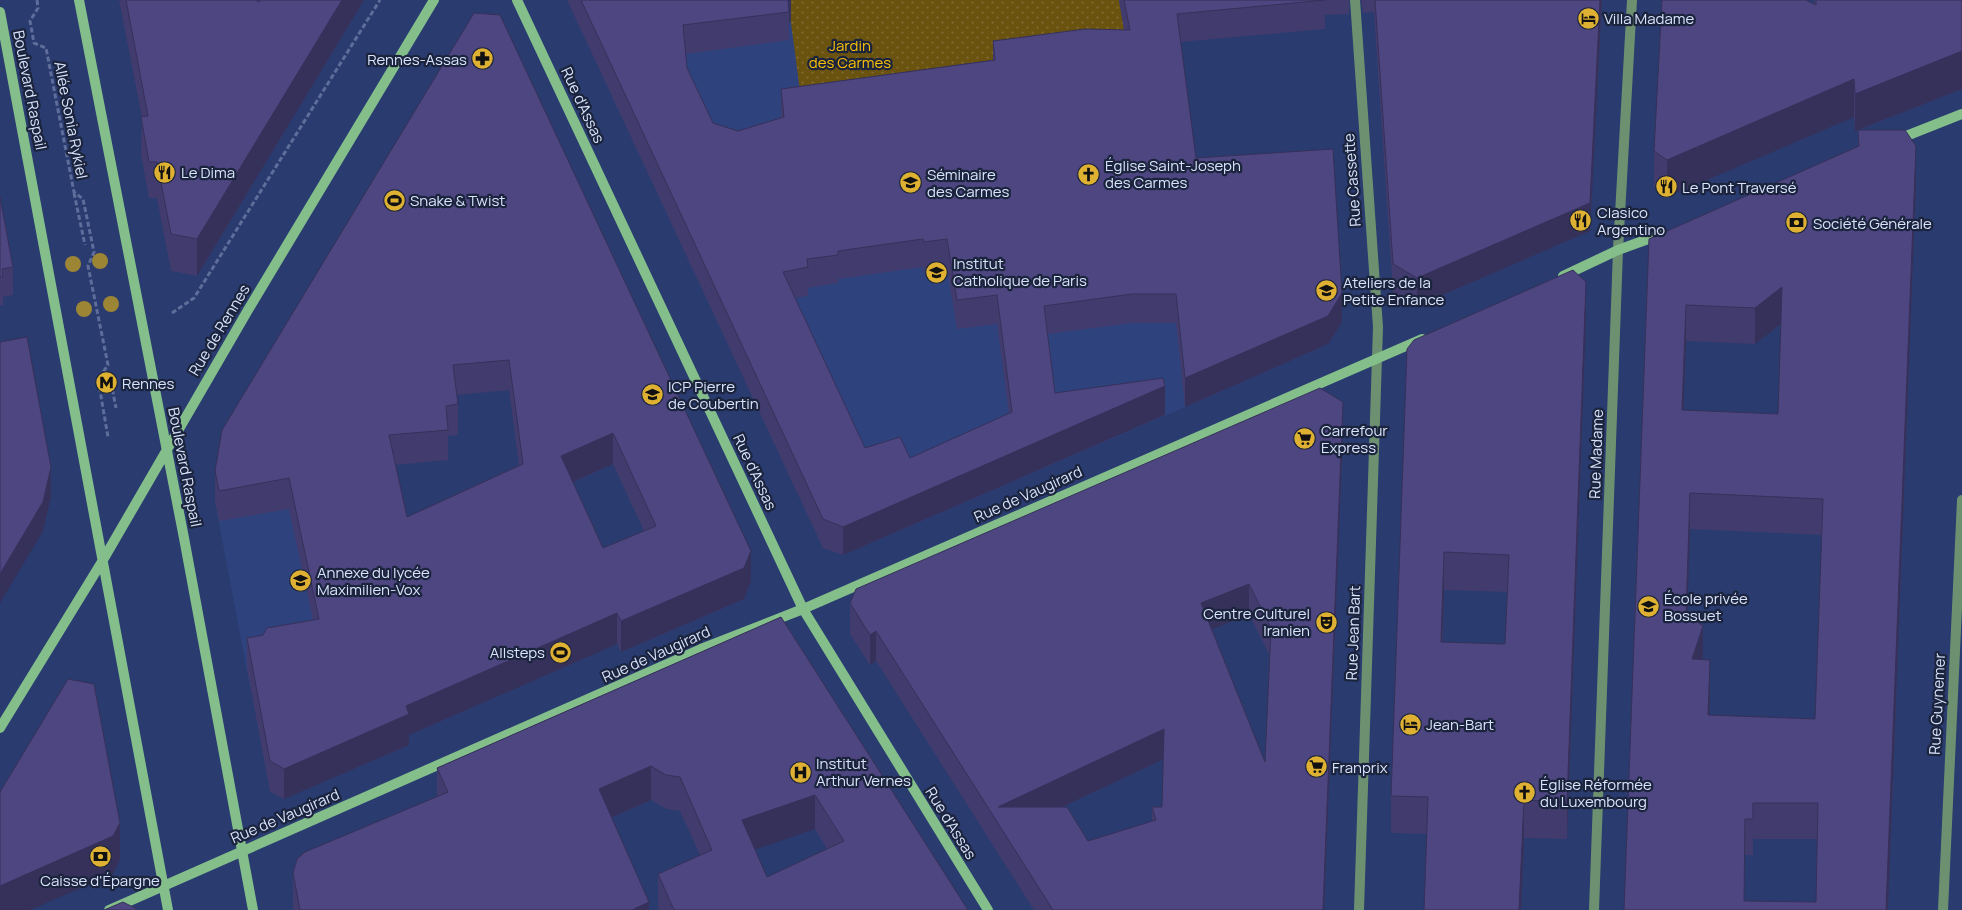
<svg xmlns="http://www.w3.org/2000/svg" width="1962" height="910" font-family="Manrope,sans-serif">
	<style>
		.built { fill: #2e437e }
		.grass { fill: url(#grass-dots) }
		.lines { fill: none; stroke-linecap: round; stroke-linejoin: round }
		.path { stroke: #5e6d99; stroke-width: 3; stroke-dasharray: 5 2.5; stroke-linecap: butt }
		.street { stroke: #6d9170; stroke-width: 10 }
		.secondary { stroke: #84bf8b; stroke-width: 10 }
		.tree { fill: #9c8534 }
		.wall { fill: #423c6e; fill-rule: evenodd }
		.shaded-wall { fill: #36315a }
		.building { fill: #4d4680; stroke: #36315a; fill-rule: evenodd }
		.labels { text-anchor: middle; dominant-baseline: central; stroke-width: 4.5; stroke-linejoin: round; paint-order: stroke }
		.poi-label { font-size: 15px; fill: #d8e3fc; stroke: #1b243c; text-anchor: start }
		.park-label { font-size: 15px; fill: #fac104; stroke: #1b243c }
		.street-label { font-size: 15px; fill: #d8e3fc; stroke: #1b243c }
	</style>
	<defs>
		<pattern id="grass-dots" width="8" height="8" patternUnits="userSpaceOnUse" patternTransform="scale(1.25)"><rect width="8" height="8" fill="#6a520f"/><path d="M2 2h.1M6 6h.1" fill="none" stroke="#7f6b33" stroke-width="1.8" stroke-linecap="round"/></pattern>
	</defs>
	<rect width="100%" height="100%" fill="#293b6f"/>
	<path class="built" d="M677,0H1147L1208,296L1220,392L843,555L719,325L605,81L684,70Z
		M348,472L389,661L250,687L215,502Z"/>
	<path class="grass" d="M788,0H1119L1128,50L803,114Z"/>
	<g class="lines">
		<path class="path" d="M37,0L38,8L30,21L34,43L46,48L74,192L83,199L94,252L88,266L108,365L98,379L108,437
			M74,193L85,245
			M172,313L194,298L380,0
			M111,382L116,408"/>
		<path class="street" d="M1355,0L1378,327L1359,910
			M1594,910L1618,250L1632,0
			M1943,910L1962,500"/>
		<path class="secondary" d="M79,0L184,538L253,910
			M517,0L803,609L988,910
			M0,12L168,910
			M1896,140L1962,114
			M1563,276L1618,250L1662,234
			M0,728L103,560L248,310L434,0
			M109,910L701,649L803,609L1422,339"/>
	</g>
	<g class="tree">
		<circle cx="100" cy="261" r="8"/>
		<circle cx="73" cy="264" r="8"/>
		<circle cx="111" cy="304" r="8"/>
		<circle cx="84" cy="309" r="8"/>
	</g>
	<path class="wall" d="M119,0H256L259,2L260,0H364L197,276L171,271L157,198H149L141,154L142,117Z
		M567,0H791V19L789,23V40L686,54L687,68L713,123L738,131L781,118V89L993,60V41L1124,30L1119,0H1349V14L1325,15V29L1180,42L1196,158L1342,322L1328,344L1185,407L1176,323H1132L1047,334L1055,393L1165,415L843,555L823,548ZM923,267L924,271L947,268L957,329L997,324L1009,414L910,458L865,448L795,298L808,296V288L838,283V279Z
		M1361,0H1602L1590,231L1417,306L1393,293L1374,12L1363,13Z
		M1814,0H1962V89L1858,130L1916,182L1888,910H1624L1649,239L1858,147V130L1855,131L1854,117L1667,197L1654,188V151L1814,4ZM1781,324L1778,414L1683,411L1686,341L1755,344ZM1690,529L1822,535L1815,719L1709,715L1710,696L1703,660L1687,615ZM1753,839H1817L1816,902L1744,901L1745,855H1753Z
		M474,13L751,581L744,599L621,652L617,644L409,735V745L284,799L270,792L247,668V638L263,635L313,620L289,509L219,521L215,502V471ZM509,390L519,465L407,517L395,465L448,460V436L458,435V404L457,395ZM613,464L644,531L603,548L573,482Z
		M0,197L13,267V295L3,297V305H0Z
		M1586,319L1567,839L1524,838L1521,910H1424L1427,834L1391,833V796L1414,340ZM1444,590L1508,592L1505,644L1443,642Z
		M1343,432L1324,910H1034L876,661L870,665L850,634V603ZM1249,614L1270,656L1265,762L1212,629ZM1164,759L1162,807H1152V821L1088,841L1062,807Z
		M781,617L968,910H659L658,908V874L700,855L680,811L666,809L651,800L611,818L649,910H293V873L437,796V768ZM815,829L827,849L767,877L755,849Z"/>
	<path class="shaded-wall" d="M342,0H364L197,276V239Z
		M788,0H791V19L789,24V12Z
		M1600,0H1602L1590,231L1417,306V278Z
		M1962,51V89L1855,131V94Z
		M1854,79V117L1667,197V160Z
		M1916,146V182L1888,910H1886Z
		M1586,282V319L1567,839V802Z
		M1782,287V323L1755,344V308Z
		M1342,293V322L1328,344L1185,407V378Z
		M1686,305V341L1682,446V410Z
		M1165,386V415L843,555V527Z
		M1343,402V432L1324,910H1323Z
		M613,433V464L561,487V456Z
		M51,467V496L43,531L0,603V574Z
		M1690,493V529L1686,650V614Z
		M751,551V581L744,599L621,652V621Z
		M1444,552V590L1441,679V642Z
		M1249,584V614L1201,634V603Z
		M617,613V644L409,735V745L284,799V769L406,706Z
		M1703,626V662L1692,659Z
		M876,631V661L870,665V635Z
		M1710,660V696L1708,751V715Z
		M1164,729V759L1004,834L998,807Z
		M651,766V800L599,823V789Z
		M815,795V829L742,854V820Z
		M1524,800V838L1521,910H1519Z
		M120,823V860L113,874L30,910H0V886Z
		M649,902V910H632Z"/>
	<path class="building" d="M126,0H256L259,2L260,0H342L197,239L171,234L157,162H149L141,117L148,116Z
		M581,0H788L789,12L683,25L687,68L713,123L738,131L784,117L781,89L995,60L993,41L1085,29L1130,30L1124,0H1325L1177,14L1196,158L1333,149L1342,293L1328,316L1185,378L1176,294H1132L1044,306L1055,393L1163,378L1165,386L843,527L823,519ZM923,239L924,242L947,239L957,300L997,295L1012,412L910,458L900,437L865,448L783,272L808,267L807,259L838,255V251Z
		M1375,0H1600L1590,203L1417,278L1393,264Z
		M1662,0H1806L1816,5V0H1962V51L1855,94L1854,79L1667,160L1654,151Z
		M474,13L500,15L751,551L744,568L621,621L617,613L406,706L409,714L284,769L270,761L247,638L263,635L267,628L319,619L289,478L219,491L215,471L222,430ZM509,360L523,464L407,517L389,435L448,430L446,406L458,404L453,365ZM613,433L656,526L603,548L561,456Z
		M1858,130H1905L1916,146L1886,910H1624L1649,239L1859,146ZM1782,287L1778,414L1682,410L1686,305L1755,308ZM1690,493L1823,499L1815,719L1708,715L1710,660L1692,659L1703,626L1686,614ZM1753,803H1818L1816,902L1744,901L1745,819H1753Z
		M0,197L13,267L2,269L3,276L0,277Z
		M1573,270L1586,282L1567,802L1524,800L1519,910H1424L1428,797L1391,796L1407,349L1414,340ZM1444,552L1509,555L1505,644L1441,642Z
		M27,337L51,467L43,502L0,574V342Z
		M1320,388L1343,402L1323,910H1053L876,631L870,635L850,603L856,589ZM1249,584L1271,628L1265,762L1201,603ZM1164,729L1162,807H1152L1156,820L1088,841L1067,807H998Z
		M781,617L968,910H674L658,874L712,850L680,777L666,775L651,766L599,789L649,902L632,910H300L293,873L297,859L305,852L448,792L437,768ZM815,795L844,841L767,877L742,820Z
		M68,679L94,684L120,823L113,836L0,886V792Z
		M123,902L137,909V910H104Z"/>
	<defs>
		<symbol id="hotel-disc" viewBox="-11 -11 22 22"><circle r="9.5" fill="#dfb133" stroke="#1b243c"/><path d="M-6-4.5h1.5V1H6V5H4.5V3h-9V5H-6ZM-4 0a1.8 1.8 0 1 1 3.6 0ZM.5 0V-2.5h3Q6-2.5 6 0Z" fill="#111"/></symbol>
		<symbol id="pharmacy-disc" viewBox="-11 -11 22 22"><circle r="9.5" fill="#dfb133" stroke="#1b243c"/><path d="M-2-6h4v4h4v4h-4v4h-4v-4h-4v-4h4Z" fill="#111"/></symbol>
		<symbol id="restaurant-disc" viewBox="-11 -11 22 22"><circle r="9.5" fill="#dfb133" stroke="#1b243c"/><path d="M-5-6h1v4h1v-4h1v4h1v-4h1v5L-1.5 .5V6h-2V.5L-5-1ZM5-6V6H3V1.5H1.5Q1.5-4 5-6Z" fill="#111"/></symbol>
		<symbol id="church-disc" viewBox="-11 -11 22 22"><circle r="9.5" fill="#dfb133" stroke="#1b243c"/><path d="M-1.2-6h2.4v3.5h3.3v2.4h-3.3V6h-2.4V-.1h-3.3v-2.4h3.3Z" fill="#111"/></symbol>
		<symbol id="university-disc" viewBox="-11 -11 22 22"><circle r="9.5" fill="#dfb133" stroke="#1b243c"/><path d="M0-5L7-2L0 1L-7-2ZM-4 1L0 2.5L4 1V4Q0 6-4 4Z" fill="#111"/></symbol>
		<symbol id="stadium-disc" viewBox="-11 -11 22 22"><circle r="9.5" fill="#dfb133" stroke="#1b243c"/><path d="M0-5a6.5 5 0 1 0 0 10a6.5 5 0 1 0 0-10ZM-3.5-1.8h7v3.6h-7Z" fill="#111"/></symbol>
		<symbol id="bank-disc" viewBox="-11 -11 22 22"><circle r="9.5" fill="#dfb133" stroke="#1b243c"/><path d="M-6-4H6V4H-6ZM0-2.3a2.3 2.3 0 1 0 0 4.6a2.3 2.3 0 1 0 0-4.6Z" fill="#111"/></symbol>
		<symbol id="school-disc" viewBox="-11 -11 22 22"><circle r="9.5" fill="#dfb133" stroke="#1b243c"/><path d="M0-5L7-2L0 1L-7-2ZM-4 1L0 2.5L4 1V4Q0 6-4 4Z" fill="#111"/></symbol>
		<symbol id="metro-disc" viewBox="-11 -11 22 22"><circle r="9.5" fill="#dfb133" stroke="#1b243c"/><path d="M-5.5 5V-5H-3L0 0L3-5H5.5V5H3V-.5L0 4L-3-.5V5Z" fill="#111"/></symbol>
		<symbol id="supermarket-disc" viewBox="-11 -11 22 22"><circle r="9.5" fill="#dfb133" stroke="#1b243c"/><path d="M-6-5.5h2.5l.6 2H6L4.5 2H-2.5L-4.4-4H-6ZM-1.5 3.2a1.3 1.3 0 1 0 .1 0ZM3 3.2a1.3 1.3 0 1 0 .1 0Z" fill="#111"/></symbol>
		<symbol id="theatre-disc" viewBox="-11 -11 22 22"><circle r="9.5" fill="#dfb133" stroke="#1b243c"/><path d="M-5-5.5Q0-4 5-5.5V0Q5 5 0 6Q-5 5-5 0ZM-3.3-2.5H-1v1.5H-3.3ZM1-2.5H3.3v1.5H1ZM-2.8 1Q0 5.5 2.8 1Z" fill="#111"/></symbol>
		<symbol id="hospital-disc" viewBox="-11 -11 22 22"><circle r="9.5" fill="#dfb133" stroke="#1b243c"/><path d="M-5-5h3v3.5h4V-5h3V5h-3V1.5h-4V5h-3Z" fill="#111"/></symbol>
	</defs>
	<g fill-rule="evenodd">
		<use href="#hotel-disc" x="1576" y="6" width="25" height="25"/>
		<use href="#pharmacy-disc" x="470" y="46" width="25" height="25"/>
		<use href="#restaurant-disc" x="152" y="160" width="25" height="25"/>
		<use href="#church-disc" x="1076" y="162" width="25" height="25"/>
		<use href="#university-disc" x="898" y="170" width="25" height="25"/>
		<use href="#restaurant-disc" x="1654" y="174" width="25" height="25"/>
		<use href="#stadium-disc" x="382" y="188" width="25" height="25"/>
		<use href="#restaurant-disc" x="1568" y="208" width="25" height="25"/>
		<use href="#bank-disc" x="1784" y="210" width="25" height="25"/>
		<use href="#university-disc" x="924" y="260" width="25" height="25"/>
		<use href="#school-disc" x="1314" y="278" width="25" height="25"/>
		<use href="#metro-disc" x="94" y="370" width="25" height="25"/>
		<use href="#university-disc" x="640" y="382" width="25" height="25"/>
		<use href="#supermarket-disc" x="1292" y="426" width="25" height="25"/>
		<use href="#school-disc" x="288" y="568" width="25" height="25"/>
		<use href="#school-disc" x="1636" y="594" width="25" height="25"/>
		<use href="#theatre-disc" x="1314" y="610" width="25" height="25"/>
		<use href="#stadium-disc" x="548" y="640" width="25" height="25"/>
		<use href="#hotel-disc" x="1398" y="712" width="25" height="25"/>
		<use href="#supermarket-disc" x="1304" y="754" width="25" height="25"/>
		<use href="#hospital-disc" x="788" y="760" width="25" height="25"/>
		<use href="#church-disc" x="1512" y="780" width="25" height="25"/>
		<use href="#bank-disc" x="88" y="844" width="25" height="25"/>
	</g>
	<g class="labels">
		<g class="poi-label">
			<text x="1604" y="18">Villa Madame</text>
			<text x="467" y="59" text-anchor="end">Rennes-Assas</text>
			<text x="1105" y="165">Église Saint-Joseph<tspan x="1105" dy="17">des Carmes</tspan></text>
			<text x="181" y="172">Le Dima</text>
			<text x="927" y="174">Séminaire<tspan x="927" dy="17">des Carmes</tspan></text>
			<text x="1682" y="187">Le Pont Traversé</text>
			<text x="410" y="200">Snake &amp; Twist</text>
			<text x="1597" y="212">Clasico<tspan x="1597" dy="17">Argentino</tspan></text>
			<text x="1813" y="223">Société Générale</text>
			<text x="953" y="263">Institut<tspan x="953" dy="17">Catholique de Paris</tspan></text>
			<text x="1343" y="282">Ateliers de la<tspan x="1343" dy="17">Petite Enfance</tspan></text>
			<text x="122" y="383">Rennes</text>
			<text x="668" y="386">ICP Pierre<tspan x="668" dy="17">de Coubertin</tspan></text>
			<text x="1321" y="430">Carrefour<tspan x="1321" dy="17">Express</tspan></text>
			<text x="317" y="572">Annexe du lycée<tspan x="317" dy="17">Maximilien-Vox</tspan></text>
			<text x="1664" y="598">École privée<tspan x="1664" dy="17">Bossuet</tspan></text>
			<text x="1310" y="613" text-anchor="end">Centre Culturel<tspan x="1310" dy="17">Iranien</tspan></text>
			<text x="545" y="652" text-anchor="end">Allsteps</text>
			<text x="1426" y="724">Jean-Bart</text>
			<text x="816" y="763">Institut<tspan x="816" dy="17">Arthur Vernes</tspan></text>
			<text x="1332" y="767">Franprix</text>
			<text x="1540" y="784">Église Réformée<tspan x="1540" dy="17">du Luxembourg</tspan></text>
			<text x="100" y="880" text-anchor="middle">Caisse d'Épargne</text>
		</g>
		<g class="park-label">
			<text x="850" y="45">Jardin<tspan x="850" dy="17">des Carmes</tspan></text>
		</g>
		<g class="street-label">
			<text transform="translate(30 90) rotate(79)">Boulevard Raspail</text>
			<text transform="translate(583 105) rotate(65)">Rue d'Assas</text>
			<text transform="translate(71 120) rotate(79)">Allée Sonia Rykiel</text>
			<text transform="translate(1352 180) rotate(-94)">Rue Cassette</text>
			<text transform="translate(219 330) rotate(-59)">Rue de Rennes</text>
			<text transform="translate(1596 454) rotate(-88)">Rue Madame</text>
			<text transform="translate(185 467) rotate(79)">Boulevard Raspail</text>
			<text transform="translate(755 472) rotate(65)">Rue d'Assas</text>
			<text transform="translate(1028 494) rotate(-24)">Rue de Vaugirard</text>
			<text transform="translate(1353 633) rotate(-88)">Rue Jean Bart</text>
			<text transform="translate(656 654) rotate(-24)">Rue de Vaugirard</text>
			<text transform="translate(1937 704) rotate(-87)">Rue Guynemer</text>
			<text transform="translate(285 816) rotate(-23)">Rue de Vaugirard</text>
			<text transform="translate(951 823) rotate(58)">Rue d'Assas</text>
		</g>
	</g>
</svg>
